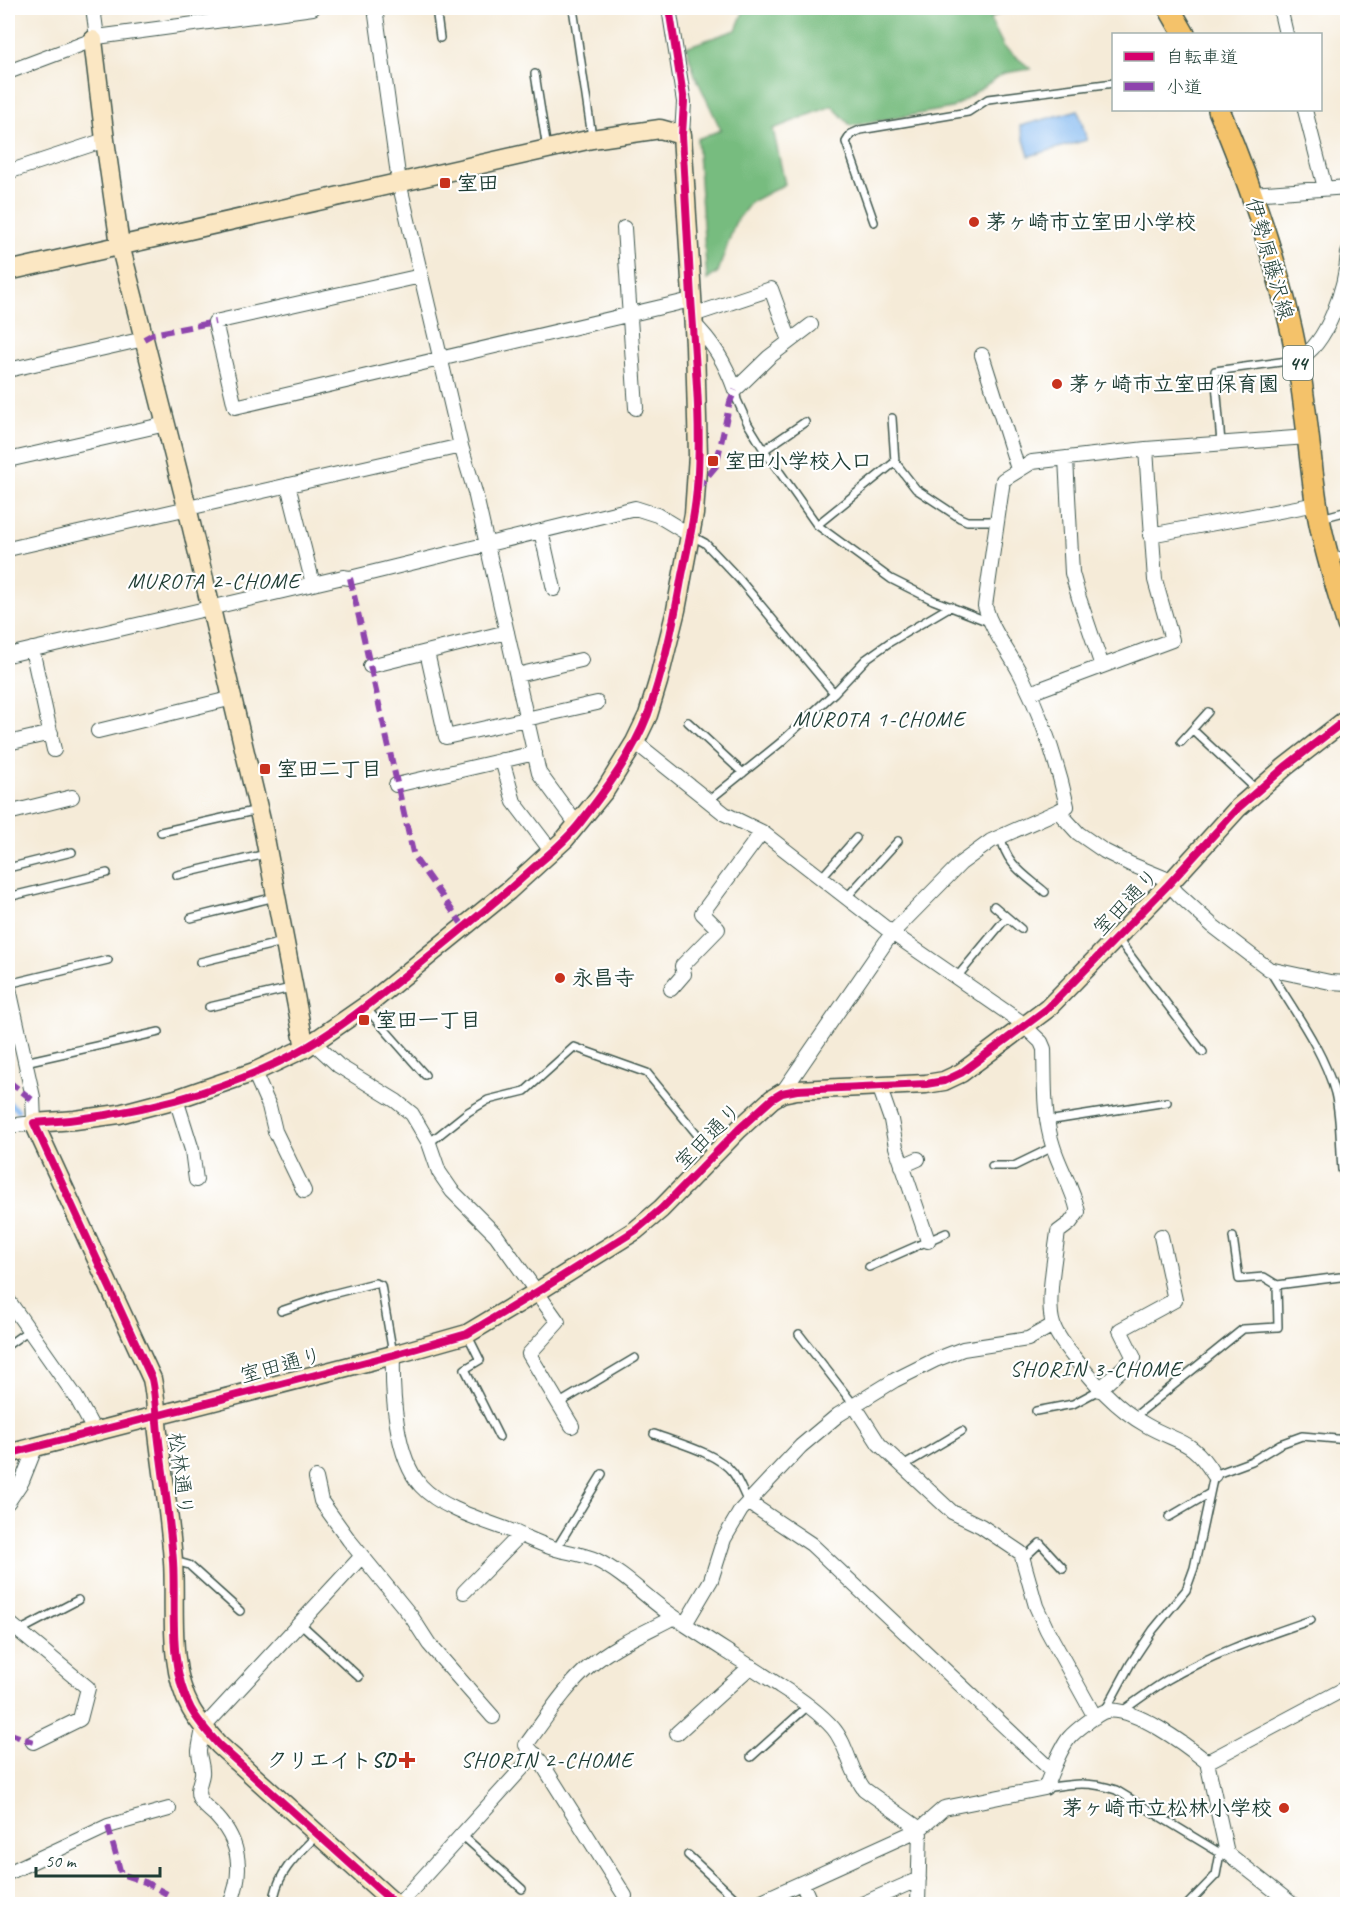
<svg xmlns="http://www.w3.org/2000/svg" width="1355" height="1912" font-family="Caveat,'Klee One',sans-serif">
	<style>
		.forest { fill: #77bc7f; stroke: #4b7c5a; stroke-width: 1.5 }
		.water { fill: #80b7f0; stroke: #507a92; stroke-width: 1.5 }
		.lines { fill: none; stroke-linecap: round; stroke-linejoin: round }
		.stream { stroke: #80b7f0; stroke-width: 5 }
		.lane-casing { stroke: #3f574d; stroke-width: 10 }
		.street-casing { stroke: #3f574d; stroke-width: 16 }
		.secondary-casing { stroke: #3f574d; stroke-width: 21 }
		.primary-casing { stroke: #3f574d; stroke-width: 24 }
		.lane { stroke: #fff; stroke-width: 7 }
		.street { stroke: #fff; stroke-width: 14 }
		.secondary { stroke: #fbe7c3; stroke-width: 18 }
		.primary { stroke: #f4c26a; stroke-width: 21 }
		.quiet { stroke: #8e44ad; stroke-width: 6; stroke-dasharray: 12 6; stroke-linecap: butt }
		.cycleway-casing { stroke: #fff; stroke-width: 11 }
		.cycleway { stroke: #d6006c; stroke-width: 8 }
		.poi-dot { fill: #c8321e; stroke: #fff; stroke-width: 2 }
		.labels { text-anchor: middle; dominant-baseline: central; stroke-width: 4.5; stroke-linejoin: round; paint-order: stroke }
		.shield { fill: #fff; stroke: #627771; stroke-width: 1.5 }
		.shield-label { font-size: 20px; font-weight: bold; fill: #1f3d34 }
		.poi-label { font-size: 21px; font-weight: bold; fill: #1f3d34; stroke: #fff; text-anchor: start }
		.street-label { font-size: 21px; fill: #1f3d34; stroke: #fff }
		.neighbourhood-label { font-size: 22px; letter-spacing: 1.5px; fill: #1f3d34; stroke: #fff }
	</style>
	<rect width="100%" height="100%" fill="#fff"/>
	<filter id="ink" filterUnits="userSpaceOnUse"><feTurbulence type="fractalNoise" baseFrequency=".0167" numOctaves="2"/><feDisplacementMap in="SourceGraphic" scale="12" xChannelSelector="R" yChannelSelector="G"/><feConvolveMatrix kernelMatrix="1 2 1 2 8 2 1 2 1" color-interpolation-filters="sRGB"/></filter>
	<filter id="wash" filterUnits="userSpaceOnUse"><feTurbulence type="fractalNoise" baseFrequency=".008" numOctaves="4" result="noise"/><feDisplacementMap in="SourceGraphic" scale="24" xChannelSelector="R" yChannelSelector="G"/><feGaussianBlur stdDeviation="1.35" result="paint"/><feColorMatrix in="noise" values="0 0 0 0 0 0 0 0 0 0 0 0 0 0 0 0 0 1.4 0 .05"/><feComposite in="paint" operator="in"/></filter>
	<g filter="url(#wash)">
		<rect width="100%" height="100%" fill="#f5ebd8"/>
		<path class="forest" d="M748,8H1007L990,19L1004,47L1031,69L1004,73L952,108L851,126L832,106L773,129L785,184L751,202L735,223L718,272L707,280L697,139L721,130L695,75L686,47L736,30L744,10Z"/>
		<path class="water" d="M1078,110L1087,140L1029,156L1020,126Z"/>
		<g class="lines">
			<path class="stream" d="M8,1102L18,1110"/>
		</g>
	</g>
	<g filter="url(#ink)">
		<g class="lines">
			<defs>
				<path id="lane" d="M215,8L217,20
					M436,8L440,38
					M573,8L592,137
					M535,74L547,149
					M874,222L846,142L851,134L860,130L968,112L988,99L1114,83
					M735,390L737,400L748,424L764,450L817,525L891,579L933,600L989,622
					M892,418L895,462
					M1221,443L1215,371L1295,360
					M764,450L805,422
					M1321,518L1348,511
					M817,525L895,462L916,489L960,518L967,521H996
					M692,536L705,543L739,579L834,693
					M1332,558L1348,554
					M688,722L743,773
					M1193,730L1257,790
					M1181,742L1208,712
					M708,801L780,743L834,693L866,659L890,642L951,606
					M161,832L258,810
					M1001,836C1005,864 1025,875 1045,892
					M8,868L72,852
					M177,875L266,854
					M821,878L856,838
					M8,897L107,873
					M846,898L898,841
					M994,906L1021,929
					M191,918L275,897
					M1117,938L1203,1052
					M200,962L283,942
					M1270,971C1293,1010 1323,1049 1335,1093C1341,1118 1340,1145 1342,1170L1348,1177
					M957,977L1007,917
					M8,984L108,960
					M209,1007L291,988
					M365,1007L425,1075
					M25,1062L159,1032
					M1047,1121L1167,1102
					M429,1143L468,1112L488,1100L525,1091L574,1047L647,1073L714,1155
					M992,1166H1014L1053,1147
					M1233,1237L1239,1279L1264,1277L1277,1285
					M869,1267L946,1233
					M281,1311L328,1295L375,1283L381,1285L393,1354
					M799,1334L854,1405
					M468,1336L480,1360L465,1369L499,1437
					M8,1345L29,1330
					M558,1404L635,1358
					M1036,1411L1073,1404L1099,1390
					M1133,1418L1243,1329L1278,1327L1277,1285L1348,1276
					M654,1434C677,1443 718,1453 733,1473C739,1481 743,1493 748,1502
					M903,1466L962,1431
					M1169,1517L1210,1493
					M556,1549L602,1474
					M1024,1558L1040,1543L1063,1568
					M175,1561L189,1565L240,1611
					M300,1623L359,1677
					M19,1631L78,1600
					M1105,1711L1131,1663L1153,1630L1186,1590L1194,1568L1214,1475L1252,1461L1280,1444L1302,1436L1348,1440
					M1121,1712C1136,1701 1151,1690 1167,1680C1211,1654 1262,1637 1311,1620
					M751,1757L808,1706
					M1045,1788C1072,1784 1089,1781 1116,1790L1220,1853H1227
					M462,1835L522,1889
					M688,1855L741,1904
					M275,1894C281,1868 299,1854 316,1836
					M1188,1904L1216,1875L1220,1853"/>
				<path id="street" d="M375,8L399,182L461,446L475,492L539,773L578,826
					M669,8L684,102L682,135
					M1280,8L1286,34
					M97,37L313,8
					M8,72L93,40L97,37L93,8
					M1305,110L1325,188
					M8,172L105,140
					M1252,194L1348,187
					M624,228L636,408
					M421,276L215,322L235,407L691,300
					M693,315L771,289L790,341
					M693,323C713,342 726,364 735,390L769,357L811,325
					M982,355L1018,469
					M1298,359C1328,345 1346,285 1348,253
					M8,370L144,339
					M1308,437L1146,449L1032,462L1003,480L985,606C992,632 1009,651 1021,675C1042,717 1057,761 1067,806L1058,811L1078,833L1104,851L1130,864L1164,878L1178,894L1213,926L1269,969L1330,982L1348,983
					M1066,458L1072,573L1079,598L1102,666
					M8,460L166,424
					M288,485L313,584
					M541,531L554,589
					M1150,535L1317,504
					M8,549L461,446
					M32,649L54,750
					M427,652L446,737L597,703
					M8,655L343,577L350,578L635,508L657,515L690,535
					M370,666L507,632
					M517,675L581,660
					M1030,693L1172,640L1155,580L1146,449
					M98,731L233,698
					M635,742L725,814L762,832L892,933L1018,1020L1041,1042L1044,1049C1045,1081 1043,1116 1053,1146C1060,1169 1073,1188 1078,1212L1070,1223L1058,1232C1055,1256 1046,1303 1053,1324C1056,1335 1065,1346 1072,1355C1094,1382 1115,1408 1146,1425C1179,1444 1192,1438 1214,1475
					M8,743L51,733
					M502,760L514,802L552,852
					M396,785L535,753
					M8,813L72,797
					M8,984L33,1097L34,1123L8,1126
					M671,989L684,974L682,966L718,929L702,913L762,832
					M314,1043L339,1066L396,1101L412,1114L429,1143L439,1172L452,1191L496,1235L558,1322L529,1354L572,1426
					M254,1072L269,1106L275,1131L304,1191
					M879,1086L891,1120L896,1147L928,1241
					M782,1093L892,933L961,863L991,841L1058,811
					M176,1099L192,1150L196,1180
					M902,1166L918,1159
					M8,1300L76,1397L95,1432
					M393,1355C392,1393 395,1457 421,1486C442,1509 486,1521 514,1532C528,1538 542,1545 556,1549C570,1553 583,1554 596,1560C626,1574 649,1601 677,1619C711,1642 746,1663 780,1686C799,1698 818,1711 833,1728C847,1744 850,1771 864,1789L920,1829
					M1099,1390L1134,1358L1120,1330L1175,1300L1161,1236
					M854,1405L879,1444L952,1512L981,1526L1021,1553L1036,1606L1047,1630L1095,1717
					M316,1478L321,1501L349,1540L411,1616L429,1644L493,1717
					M8,1502L22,1481L36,1446
					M748,1502L811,1544L1052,1771
					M464,1592L520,1535
					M8,1622L88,1688L80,1719L33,1742
					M685,1624L711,1580L724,1539L741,1510L801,1446L838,1415L895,1380L935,1360L963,1349L1028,1339L1053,1325
					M677,1733L751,1666
					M8,1873L108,1826L169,1809
					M802,1883L811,1904
					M625,1896L541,1762L526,1745C546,1718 565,1687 590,1666C614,1645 646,1632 674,1617
					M230,1904C243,1874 241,1843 217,1817C211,1810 202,1806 199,1797C196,1789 201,1782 202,1774C203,1766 199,1759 199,1751C200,1743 202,1735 203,1728L362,1556
					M399,1904L535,1754
					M755,1904L920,1829L944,1808L1045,1788C1052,1772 1058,1752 1069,1738C1075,1731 1098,1713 1106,1711C1134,1706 1186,1745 1207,1762
					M862,1904L919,1879
					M918,1904L920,1829
					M1292,1904L1227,1853L1207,1762L1348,1687"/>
				<path id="secondary" d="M93,40L105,140L120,245L187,507L264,833L305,1048
					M8,271L592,139L660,129L682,135L695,345L698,455L694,514L676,610L658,682L648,715L635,742L606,789L565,839L508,891L370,1003L305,1048L254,1072L176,1099L119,1114L75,1120L34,1123L152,1379C156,1397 156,1415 158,1433C163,1476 170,1518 173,1561C176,1608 167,1665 191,1709C199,1723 209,1734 219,1745L395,1904
					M8,1454L393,1355L467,1334L537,1292L636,1230L661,1209L739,1129L772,1099L782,1093L797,1090L926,1084L944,1081L961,1073L1047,1009L1168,885L1238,808L1285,767L1348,718"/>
				<path id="primary" d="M1169,8L1184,34
					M1219,110C1252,189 1281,272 1297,357C1306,404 1309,453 1316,501C1322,543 1336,584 1348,625"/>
			</defs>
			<use href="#lane" class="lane-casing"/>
			<use href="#street" class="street-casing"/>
			<use href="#secondary" class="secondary-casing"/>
			<use href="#primary" class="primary-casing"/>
			<use href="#lane" class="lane"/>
			<use href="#street" class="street"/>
			<use href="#secondary" class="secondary"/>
			<use href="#primary" class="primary"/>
			<path class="quiet" d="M144,339L153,334L215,322
				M697,489L716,466L730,402L735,390
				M350,578L414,857L464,927
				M8,1081L34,1101
				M8,1733L33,1742
				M108,1826L121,1874L145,1882L167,1894"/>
			<defs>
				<path id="cycleway" d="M8,1454L393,1355L467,1334L537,1292L636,1230L661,1209L739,1129L772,1099L782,1093L797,1090L926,1084L944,1081L961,1073L1047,1009L1168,885L1238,808L1285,767L1348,718
					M395,1904L219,1745C209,1734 199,1723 191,1709C167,1665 176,1608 173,1561C170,1518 163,1476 158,1433C156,1415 156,1397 152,1379L34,1123C124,1118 229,1092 307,1047C348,1023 385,991 422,962C459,932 496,902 531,870C548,855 566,841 580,823C606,790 633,753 648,714C664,669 674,621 682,575C688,546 695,517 697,488C702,425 695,361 691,298C688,244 685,189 682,135L684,102L669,8"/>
			</defs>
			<use href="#cycleway" class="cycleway-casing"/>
			<use href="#cycleway" class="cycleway"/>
		</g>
	</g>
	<g class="poi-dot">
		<rect x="439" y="177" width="12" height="12" rx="3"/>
		<circle cx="974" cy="222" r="6"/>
		<circle cx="1057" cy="384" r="6"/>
		<rect x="707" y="455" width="12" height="12" rx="3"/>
		<rect x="259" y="763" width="12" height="12" rx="3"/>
		<circle cx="560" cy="978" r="6"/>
		<rect x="358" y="1014" width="12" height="12" rx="3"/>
		<path d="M404 1751h6v6h6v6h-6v6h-6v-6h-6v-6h6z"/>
		<circle cx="1284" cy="1808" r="6"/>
	</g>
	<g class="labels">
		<rect class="shield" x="1283" y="346" width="30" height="34" rx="4.5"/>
		<g class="shield-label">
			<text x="1298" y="363">44</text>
		</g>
		<g class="poi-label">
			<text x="457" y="183">室田</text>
			<text x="986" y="222">茅ヶ崎市立室田小学校</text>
			<text x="1069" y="384">茅ヶ崎市立室田保育園</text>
			<text x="725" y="461">室田小学校入口</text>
			<text x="277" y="769">室田二丁目</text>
			<text x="572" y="978">永昌寺</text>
			<text x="376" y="1020">室田一丁目</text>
			<text x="395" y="1760" text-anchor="end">クリエイトSD</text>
			<text x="1272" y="1808" text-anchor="end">茅ヶ崎市立松林小学校</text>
		</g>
		<g class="street-label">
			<text transform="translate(1270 259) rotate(74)">伊勢原藤沢線</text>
			<text transform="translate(1126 902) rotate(-46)">室田通り</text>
			<text transform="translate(708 1136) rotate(-45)">室田通り</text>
			<text transform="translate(281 1365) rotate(-15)">室田通り</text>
			<text transform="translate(181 1474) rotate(83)">松林通り</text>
		</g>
		<g class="neighbourhood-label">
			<text x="214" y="581">MUROTA 2-CHOME</text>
			<text x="879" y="719">MUROTA 1-CHOME</text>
			<text x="1096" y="1369">SHORIN 3-CHOME</text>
			<text x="547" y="1760">SHORIN 2-CHOME</text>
		</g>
	</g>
	<rect width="1355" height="1912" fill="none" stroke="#fff" stroke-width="30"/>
	<rect x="1112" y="33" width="210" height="78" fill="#ffffff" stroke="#a5b1ae" stroke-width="1.5"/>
	<rect x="1124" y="52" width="30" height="9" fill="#d6006c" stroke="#a5b1ae" stroke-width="1.5"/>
	<text x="1166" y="63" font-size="18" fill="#1f3d34">自転車道</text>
	<rect x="1124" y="82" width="30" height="9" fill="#8e44ad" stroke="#a5b1ae" stroke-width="1.5"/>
	<text x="1166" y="93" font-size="18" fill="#1f3d34">小道</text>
	<path d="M36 1867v9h124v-9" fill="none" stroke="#1f3d34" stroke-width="3"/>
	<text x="45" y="1867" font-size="18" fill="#1f3d34" stroke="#ffffff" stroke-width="4.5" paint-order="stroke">50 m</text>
</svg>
